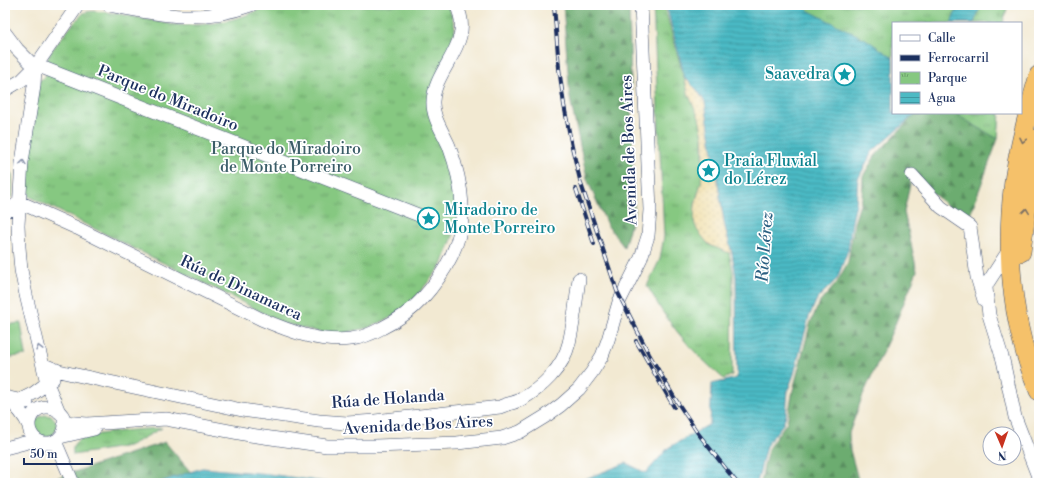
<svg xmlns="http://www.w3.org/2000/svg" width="1044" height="488" font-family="'Libre Bodoni',serif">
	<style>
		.green { fill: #86c881; stroke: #507c70 }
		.forest { fill: url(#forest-firs); stroke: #446e66 }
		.sand { fill: url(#sand-dots); stroke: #84847e }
		.park { fill: url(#park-tufts); stroke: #507c70 }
		.water { fill: url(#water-rules); stroke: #347491 }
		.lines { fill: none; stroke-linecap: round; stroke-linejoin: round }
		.minor-casing { stroke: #3b4b6f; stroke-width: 14 }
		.highway-casing { stroke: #3b4b6f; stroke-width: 20 }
		.minor { stroke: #fff; stroke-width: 13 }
		.highway { stroke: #f5c16b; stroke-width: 19 }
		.rail-casing { stroke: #1b2f5e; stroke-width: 4 }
		.rail { stroke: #fff; stroke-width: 2.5; stroke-dasharray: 8; stroke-linecap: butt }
		.oneway { stroke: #7d7164 }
		.oneway2 { stroke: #8d97ae }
		.labels { text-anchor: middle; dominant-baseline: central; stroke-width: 3.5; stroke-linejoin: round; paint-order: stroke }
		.culture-label { font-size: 16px; fill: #0d838f; stroke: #fff; text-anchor: start }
		.street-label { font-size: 16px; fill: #1b2f5e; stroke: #fff }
		.park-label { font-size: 16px; fill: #3b5d68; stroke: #fff }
		.water-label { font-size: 17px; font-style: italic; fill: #2c6082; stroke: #fff }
	</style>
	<defs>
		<pattern id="forest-firs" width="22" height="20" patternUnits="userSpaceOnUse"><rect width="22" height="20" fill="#6cac6f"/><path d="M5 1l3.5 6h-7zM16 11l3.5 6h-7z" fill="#588c5e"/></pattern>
		<pattern id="sand-dots" width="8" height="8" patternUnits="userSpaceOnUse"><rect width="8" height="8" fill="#eeda9e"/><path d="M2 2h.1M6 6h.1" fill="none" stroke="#ccbb8a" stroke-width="1.8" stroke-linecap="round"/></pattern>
		<pattern id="park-tufts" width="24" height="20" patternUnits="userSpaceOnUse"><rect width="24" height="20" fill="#86c881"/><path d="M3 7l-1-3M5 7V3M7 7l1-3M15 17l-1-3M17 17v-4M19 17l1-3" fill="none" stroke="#6da36d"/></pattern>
		<pattern id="water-rules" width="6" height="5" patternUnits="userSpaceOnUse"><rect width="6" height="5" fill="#4cbac4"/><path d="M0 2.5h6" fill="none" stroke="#3e98a2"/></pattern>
	</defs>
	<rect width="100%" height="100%" fill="#fff"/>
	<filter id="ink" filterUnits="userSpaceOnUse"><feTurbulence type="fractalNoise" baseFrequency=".025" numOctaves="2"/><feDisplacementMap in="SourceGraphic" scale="8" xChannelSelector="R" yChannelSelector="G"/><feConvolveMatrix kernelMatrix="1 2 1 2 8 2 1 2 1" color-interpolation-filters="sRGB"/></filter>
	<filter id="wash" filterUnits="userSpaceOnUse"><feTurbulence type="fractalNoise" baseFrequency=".012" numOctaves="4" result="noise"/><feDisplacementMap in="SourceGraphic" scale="16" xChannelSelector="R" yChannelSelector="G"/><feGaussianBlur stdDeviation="0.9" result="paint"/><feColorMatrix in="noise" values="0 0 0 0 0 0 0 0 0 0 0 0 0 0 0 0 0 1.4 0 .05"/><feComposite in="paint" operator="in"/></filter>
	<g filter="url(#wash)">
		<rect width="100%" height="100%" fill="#f2e9d2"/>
		<path class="green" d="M5,167L12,174V195L5,205Z
			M21,323L26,355L5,358V325Z
			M35 426a11 11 0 1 1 22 0a11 11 0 1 1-22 0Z"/>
		<path class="forest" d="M563,5H629L634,212L624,247L607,225L587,179L570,98Z
			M916,113H957L962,118L998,139L967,223L912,175L904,212L917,271L893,329L863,395L849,433L850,450L859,483H761L764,465L769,447L787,422L793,390L811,321L820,302L836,284L848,262L854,223L862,198L863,176L875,156Z
			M165,442L200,483H41Z"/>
		<path class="sand" d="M685,78L697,90L705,102L725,227L732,253C717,252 696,239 694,222C692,209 698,196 700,183C703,169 705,152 703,137C701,122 694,110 689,96C687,91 686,84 685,78Z"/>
		<path class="park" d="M270,5H448L449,6L455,28L451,47L438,70L436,133L451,168L457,197L458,223L442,265L410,304L392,317L368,328L332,335L282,323L242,302L27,195L26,193L39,81C53,73 45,65 49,55C50,51 80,15 84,13C95,6 154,22 170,24C177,25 185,26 191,25C218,25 247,17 270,5Z
			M653,5H664L689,96L699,118L703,137V157L701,183L695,203L694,222L697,230L709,245L729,253L733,272L732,375L724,379C703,361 683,341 667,318C659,308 654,296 647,286L660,259L664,236Z
			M803,5H1008L1003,23H893V58L809,11Z
			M957,113H1000L998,139L962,118Z
			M162,428L129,446L73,455C73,451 72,446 75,443C84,432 146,429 162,428Z"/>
		<path class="water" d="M666,5H803L809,11L867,40L893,58V113H916L872,152L858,179L856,204L852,221L848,250L837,279L817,299L809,317L794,374L788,390L786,415L783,424L766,446L757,483H558L577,482L626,463L646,473L668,448L710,424L712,384L737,378L736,277L732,253L725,227L705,102L697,90L685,78Z
			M959,5H981L974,23H951Z
			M202,468L269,474L333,483H157Z"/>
	</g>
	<g filter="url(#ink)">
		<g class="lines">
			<defs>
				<path id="minor" d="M109,5C160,15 200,24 251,5
					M5,33L17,49L35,67L34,86L22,162L18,225L19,247L21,270L26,295L47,383L59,412
					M36,65L421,216
					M5,90L22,80L35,67L78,5
					M912,175L941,207L970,227L977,277L984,300
					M19,202L77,228L261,319C289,331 320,343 351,339C362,338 373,333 382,328C396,321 411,311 421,300C444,275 465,240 462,205C461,184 456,165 449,146C443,132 432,117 433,101C435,67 476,42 456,5
					M5,211L11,209L19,202
					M1009,250L987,284L986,288L989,315L1003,360L1015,417L1039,479
					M44,365L59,371L72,374L242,410L319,421L347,423L375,421L500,407C506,404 514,403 520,400C542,388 563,368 569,343C574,322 576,300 579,279
					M5,397L27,402
					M6,397C15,406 24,414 29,426
					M20,400L34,393L53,379
					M29 425a18 18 0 1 1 36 0a18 18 0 1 1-36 0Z
					M64,422L87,424L166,419L250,435L327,446H375L457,443L502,438L520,432L546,416L561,405L579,389L592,372L602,356L608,340L619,302L641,258L648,236L650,210L641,5
					M60,437L94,429
					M55,441L73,483
					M5,448L36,440"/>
				<path id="highway" d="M1039,75C1029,109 1019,146 1014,181C1005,251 1011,325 1039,391
					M1021,252L1030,182L1039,138"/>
			</defs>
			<use href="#minor" class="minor-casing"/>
			<use href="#highway" class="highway-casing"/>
			<use href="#minor" class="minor"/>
			<use href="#highway" class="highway"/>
			<defs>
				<path id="rail" d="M554,5L559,68L564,105L572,147L581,184L617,291L649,354L674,397L697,432L737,483
					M576,189L594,244
					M636,341L674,407"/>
			</defs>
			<use href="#rail" class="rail-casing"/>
			<use href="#rail" class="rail"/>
		</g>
		<defs><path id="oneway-chevron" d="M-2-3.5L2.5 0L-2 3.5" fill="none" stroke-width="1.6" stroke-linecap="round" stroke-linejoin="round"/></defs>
		<g class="oneway">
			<use href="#oneway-chevron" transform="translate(1023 140) rotate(102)"/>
			<use href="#oneway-chevron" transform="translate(1026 211) rotate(-83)"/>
		</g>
		<g class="oneway2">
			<use href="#oneway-chevron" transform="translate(23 163) rotate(-84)"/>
			<use href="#oneway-chevron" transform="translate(39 348) rotate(-104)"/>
		</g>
	</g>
	<defs>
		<symbol id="sight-ring" viewBox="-11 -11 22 22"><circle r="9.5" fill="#fff" stroke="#0f9aa8" stroke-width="1.5"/><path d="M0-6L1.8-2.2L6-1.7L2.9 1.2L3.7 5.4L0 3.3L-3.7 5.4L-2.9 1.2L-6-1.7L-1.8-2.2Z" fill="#0f9aa8"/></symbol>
	</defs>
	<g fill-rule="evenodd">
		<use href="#sight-ring" x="832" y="62" width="25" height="25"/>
		<use href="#sight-ring" x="696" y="158" width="25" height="25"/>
		<use href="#sight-ring" x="416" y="206" width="25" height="25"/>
	</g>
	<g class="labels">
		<g class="culture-label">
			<text x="830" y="74" text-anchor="end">Saavedra</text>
			<text x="724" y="161">Praia Fluvial<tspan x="724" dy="18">do Lérez</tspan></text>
			<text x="444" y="210">Miradoiro de<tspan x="444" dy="18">Monte Porreiro</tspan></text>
		</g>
		<g class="street-label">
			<text transform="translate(168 98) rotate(22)">Parque do Miradoiro</text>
			<text transform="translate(629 150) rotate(-92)">Avenida de Bos Aires</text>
			<text transform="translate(241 288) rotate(25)">Rúa de Dinamarca</text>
			<text transform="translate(388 399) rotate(-4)">Rúa de Holanda</text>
			<text transform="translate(418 425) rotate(-3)">Avenida de Bos Aires</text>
		</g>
		<g class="park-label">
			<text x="286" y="149">Parque do Miradoiro<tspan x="286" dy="18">de Monte Porreiro</tspan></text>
		</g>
		<g class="water-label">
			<text transform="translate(765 247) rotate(-86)">Río Lérez</text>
		</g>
	</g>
	<rect width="1044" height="488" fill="none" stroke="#fff" stroke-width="20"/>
	<rect x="892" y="22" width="130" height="92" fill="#ffffff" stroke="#a4acbf"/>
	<rect x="900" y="35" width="20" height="6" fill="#ffffff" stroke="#a4acbf"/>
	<text x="928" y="42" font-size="12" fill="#1b2f5e">Calle</text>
	<rect x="900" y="55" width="20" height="6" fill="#1b2f5e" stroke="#a4acbf"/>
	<text x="928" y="62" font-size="12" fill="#1b2f5e">Ferrocarril</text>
	<rect x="900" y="72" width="20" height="12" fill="url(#park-tufts)" stroke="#a4acbf"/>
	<text x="928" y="82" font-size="12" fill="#1b2f5e">Parque</text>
	<rect x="900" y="92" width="20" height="12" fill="url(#water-rules)" stroke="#a4acbf"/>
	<text x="928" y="102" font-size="12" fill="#1b2f5e">Agua</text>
	<g transform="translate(1002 446) rotate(178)"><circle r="19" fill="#ffffff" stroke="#a4acbf"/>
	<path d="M0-3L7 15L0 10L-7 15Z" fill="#c8321e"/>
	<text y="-6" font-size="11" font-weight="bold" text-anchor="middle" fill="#1b2f5e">N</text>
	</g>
	<path d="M24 458v6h68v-6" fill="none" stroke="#1b2f5e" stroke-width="2"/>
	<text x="30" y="458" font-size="12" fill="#1b2f5e" stroke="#ffffff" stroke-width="3" paint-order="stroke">50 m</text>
</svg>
